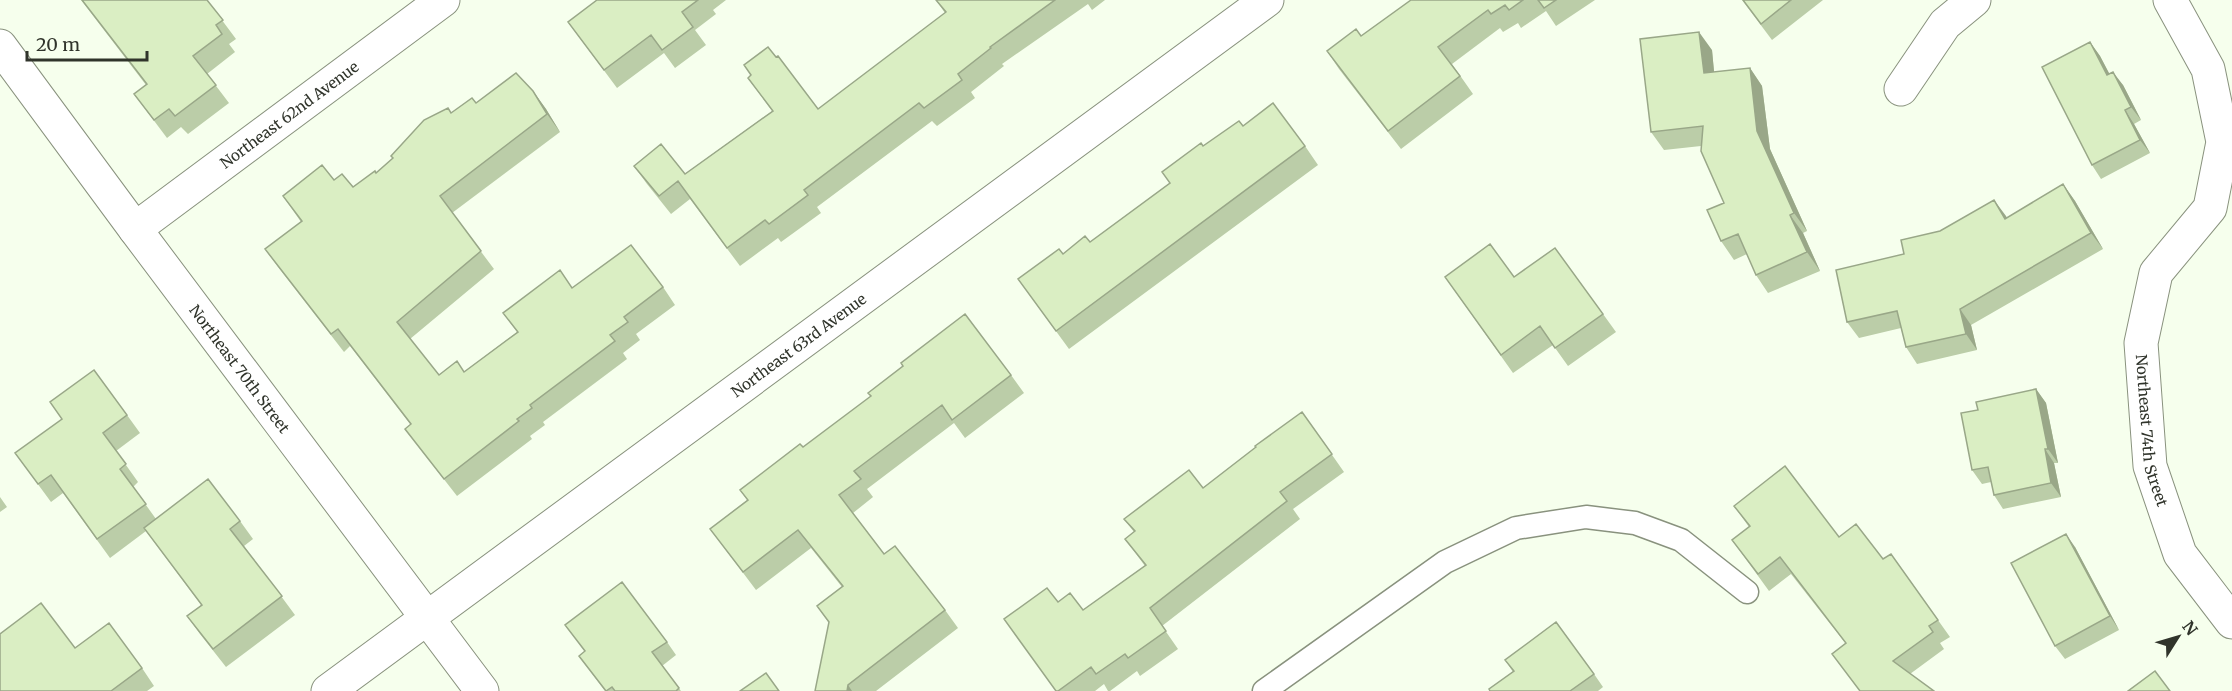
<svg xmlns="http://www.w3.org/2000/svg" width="2232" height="691" font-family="Merriweather,serif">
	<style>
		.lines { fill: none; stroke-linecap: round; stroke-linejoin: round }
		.service-casing { stroke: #89927e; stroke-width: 25 }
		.minor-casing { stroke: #89927e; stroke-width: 35 }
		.service { stroke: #fff; stroke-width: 22 }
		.minor { stroke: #fff; stroke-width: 33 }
		.wall { fill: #bbcda8 }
		.shaded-wall { fill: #99a788 }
		.building { fill: #daeec3; stroke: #99a788; stroke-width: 1.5 }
		.labels { text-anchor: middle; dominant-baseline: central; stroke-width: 4.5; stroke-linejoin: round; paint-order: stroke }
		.street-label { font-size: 15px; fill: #30342b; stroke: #f6ffed }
	</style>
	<rect width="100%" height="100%" fill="#f6ffed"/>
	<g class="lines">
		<defs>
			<path id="service" d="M1264,691L1445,562L1516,528L1586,517L1635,523L1681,540L1747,592"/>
			<g id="minor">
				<path id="s1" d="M2170,0L2208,69L2223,142L2210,208L2156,273L2141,343L2150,466L2180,554L2232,622"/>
				<path id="s2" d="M0,46L135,229L482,691"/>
				<path d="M1901,89L1945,24L1974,0"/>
				<path id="s3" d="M135,229L443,0"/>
				<path id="s4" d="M328,691L1267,0"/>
			</g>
		</defs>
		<use href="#service" class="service-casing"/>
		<use href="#minor" class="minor-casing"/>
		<use href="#service" class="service"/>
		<use href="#minor" class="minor"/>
	</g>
	<path class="wall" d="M81,0H207L236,39L229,44L235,52L207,74L229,103L188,134L181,127L167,138L134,94L146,85Z
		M597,0H726L713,10L716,14L695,30L706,45L675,68L664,53L617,88L568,22Z
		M936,0H1105L1092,10L1088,4L1002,64L1004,66L971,92L975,98L937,126L932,121L817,207L821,213L781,242L778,238L740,266L690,199L671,214L647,184L634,166L685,174L772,111L748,78L818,109L945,13Z
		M1411,0H1595L1556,26L1546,11L1521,28L1518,23L1503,32L1500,28L1452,64L1473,94L1401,149L1339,69L1327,51L1361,36Z
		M1742,0H1823L1772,40Z
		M2090,42L2100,56L2109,74L2123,85L2141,120L2134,124L2150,153L2101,179L2092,165Z
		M1712,50L1714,72L1750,68L1762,86L1770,149L1807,231L1803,233L1820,271L1768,293L1756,275L1747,254L1734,260L1721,241L1724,203L1701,146L1664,150L1651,132Z
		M533,91L546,109L560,132L452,213L494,269L410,339L439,375L464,372L517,332L503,313L572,288L663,287L675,305L636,334L640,340L623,353L627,359L543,422L545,425L530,436L532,439L457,496L418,446L405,429L411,425L350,346L344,352L278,267L265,249L301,222L283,196L334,180L353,187L376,173L476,103Z
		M1243,126L1305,146L1318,165L1069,349L1018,279L1063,254L1090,242L1170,183L1203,146Z
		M2063,184L2075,201L2103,249L1971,325L1977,350L1917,364L1906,347L1901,328L1859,338L1847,322L1904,254L1940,231L2006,218Z
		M1445,277H1514L1603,314L1616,332L1568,366L1553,345L1513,373Z
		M1011,375L1024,393L965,438L954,423L867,489L873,497L853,513L884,554L945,610L958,628L876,691H815L829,623L817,606L842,587L811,548L756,590L710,529L747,500L740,490Z
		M2036,389L2046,403L2058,463H2054L2061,497L2003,509L1994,495L1991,482L1982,484L1972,470L1978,410Z
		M1302,412L1344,472L1293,509L1300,519L1162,626L1178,649L1140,676L1137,671L1110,691H1108L1104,684L1095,691H1056L1058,602L1083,610L1145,566L1125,539L1134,532L1124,519L1203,488Z
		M127,415L140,433L116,451L138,482L133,487L156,519L240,521L253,539L244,546L295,615L226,667L200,634L187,616L201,605L146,531L110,558L63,493L51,502L15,453Z
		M0,497L7,507L0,512Z
		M1734,506L1839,537L1883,559L1891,554L1950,637L1940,643L1944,649L1910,674L1846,644L1791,574L1769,591L1732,540L1749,527Z
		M2075,547L2119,630L2065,659L2055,646Z
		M565,625L667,642L676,655L662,666L681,691H605L579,656L585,651Z
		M75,648L142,668L154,686L147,691H0Z
		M1505,660L1594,674L1603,687L1598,691H1490L1513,672Z"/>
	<path class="shaded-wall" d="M1699,32L1712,50L1716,92L1704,73Z
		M2090,42L2100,56L2117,88L2107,75Z
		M1750,68L1762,86L1770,149L1807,231L1794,213L1757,131Z
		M2113,72L2123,85L2141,120L2131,107Z
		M533,91L546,109L560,132L547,114Z
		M2125,110L2134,124L2150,153L2140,140Z
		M2063,184L2075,201L2103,249L2091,233Z
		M1994,200L2006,216L2016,235L2005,219Z
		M1790,215L1803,233L1820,271L1807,252Z
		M1960,309L1971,325L1977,350L1966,334Z
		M2036,389L2046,403L2058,463L2048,449Z
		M2045,449L2054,463L2061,497L2051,483Z
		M2066,534L2075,547L2119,630L2110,616Z
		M848,685L852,691H847Z"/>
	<path class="building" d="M82,0H207L223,20L216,25L222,34L193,56L216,85L175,116L169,109L154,120L134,94L147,84Z
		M597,0H698L682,12L693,27L662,50L651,35L604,70L568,22Z
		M936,0H1055L990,47L991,48L958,74L962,80L924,108L919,103L804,190L808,195L769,224L765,220L727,248L678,181L659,196L634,166L661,144L685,174L773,111L748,78L751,75L744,65L768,47L776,57L778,56L818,109L946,12Z
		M1411,0H1523L1509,10L1505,5L1491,14L1488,10L1438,47L1460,76L1388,131L1327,51L1356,29L1361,36Z
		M1538,0H1556L1544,8Z
		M1743,0H1791L1761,24Z
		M1699,32L1704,73L1750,68L1757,131L1794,213L1790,215L1807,252L1756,275L1738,234L1721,241L1707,210L1724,203L1701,151L1703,126L1651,132L1640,39Z
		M2090,42L2107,75L2113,72L2131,107L2125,110L2140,140L2092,165L2042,67Z
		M516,73L533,91L547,114L440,196L481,251L397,322L439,375L457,361L464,372L518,332L503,313L560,270L572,288L631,245L663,287L624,317L628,322L610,335L615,341L530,405L532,408L517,419L519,421L444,479L405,429L411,424L338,329L331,334L265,249L302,221L283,196L322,165L334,180L342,174L353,187L375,171L376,173L393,158L391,156L424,120L448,108L451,113L472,98L476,103Z
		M1273,103L1305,146L1056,331L1018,279L1059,249L1063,254L1085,236L1090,242L1170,183L1162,172L1201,143L1203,146L1239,121L1243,126Z
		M2063,184L2091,233L1960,309L1966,334L1906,347L1897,311L1847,322L1836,270L1904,254L1901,240L1940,231L1994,200L2005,219Z
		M1490,244L1514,277L1555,248L1603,314L1555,348L1540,326L1501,355L1445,277Z
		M965,314L1011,375L952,420L942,405L854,471L861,479L839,495L884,554L895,546L945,610L848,685L847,691H815L829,622L817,606L843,586L798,530L743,572L710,529L748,500L740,490L800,444L803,447L871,396L868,393L903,366L901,363Z
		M94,370L127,415L103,433L126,464L120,469L146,504L97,539L51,475L38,484L15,453L62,419L50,402Z
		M2036,389L2048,449H2045L2051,483L1994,495L1988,467L1972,470L1961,413L1978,410L1976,402Z
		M1302,412L1332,454L1280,492L1287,501L1150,608L1166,631L1128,658L1125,654L1096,674L1091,667L1058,691H1056L1004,619L1047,588L1058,602L1070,593L1083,610L1146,565L1125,539L1135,531L1124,519L1189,470L1203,488L1256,447L1255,446Z
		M1785,466L1839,537L1856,524L1883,559L1891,554L1938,620L1929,626L1933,632L1893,661L1934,691H1860L1832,654L1846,643L1780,557L1758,574L1732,540L1750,526L1734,506Z
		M208,479L240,521L230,529L282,596L213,649L187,616L202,605L144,528Z
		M2066,534L2110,616L2055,646L2011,563Z
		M622,582L667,642L652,652L679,688L676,691H615L612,687L606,691L579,656L585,651L565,625Z
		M41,603L75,648L109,623L142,668L111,691H0V634Z
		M1556,622L1594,674L1570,691H1490L1489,689L1514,671L1505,660Z
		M2155,671L2170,691H2128Z
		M766,673L779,691H740Z"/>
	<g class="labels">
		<g class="street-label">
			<text stroke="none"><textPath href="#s3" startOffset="192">Northeast 62nd Avenue</textPath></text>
			<text stroke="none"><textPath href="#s4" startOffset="584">Northeast 63rd Avenue</textPath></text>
			<text stroke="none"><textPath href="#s2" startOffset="402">Northeast 70th Street</textPath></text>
			<text stroke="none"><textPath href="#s1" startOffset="465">Northeast 74th Street</textPath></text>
		</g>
	</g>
	<g transform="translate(2178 637) rotate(53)" stroke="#f6ffed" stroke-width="4.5" paint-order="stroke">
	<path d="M0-4.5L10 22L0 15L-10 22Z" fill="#30342b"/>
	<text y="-9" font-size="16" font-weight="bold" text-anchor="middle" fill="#30342b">N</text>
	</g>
	<path d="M27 51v9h120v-9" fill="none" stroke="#30342b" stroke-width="3"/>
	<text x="36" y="51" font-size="18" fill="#30342b" stroke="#f6ffed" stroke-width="4.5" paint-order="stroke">20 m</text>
</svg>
